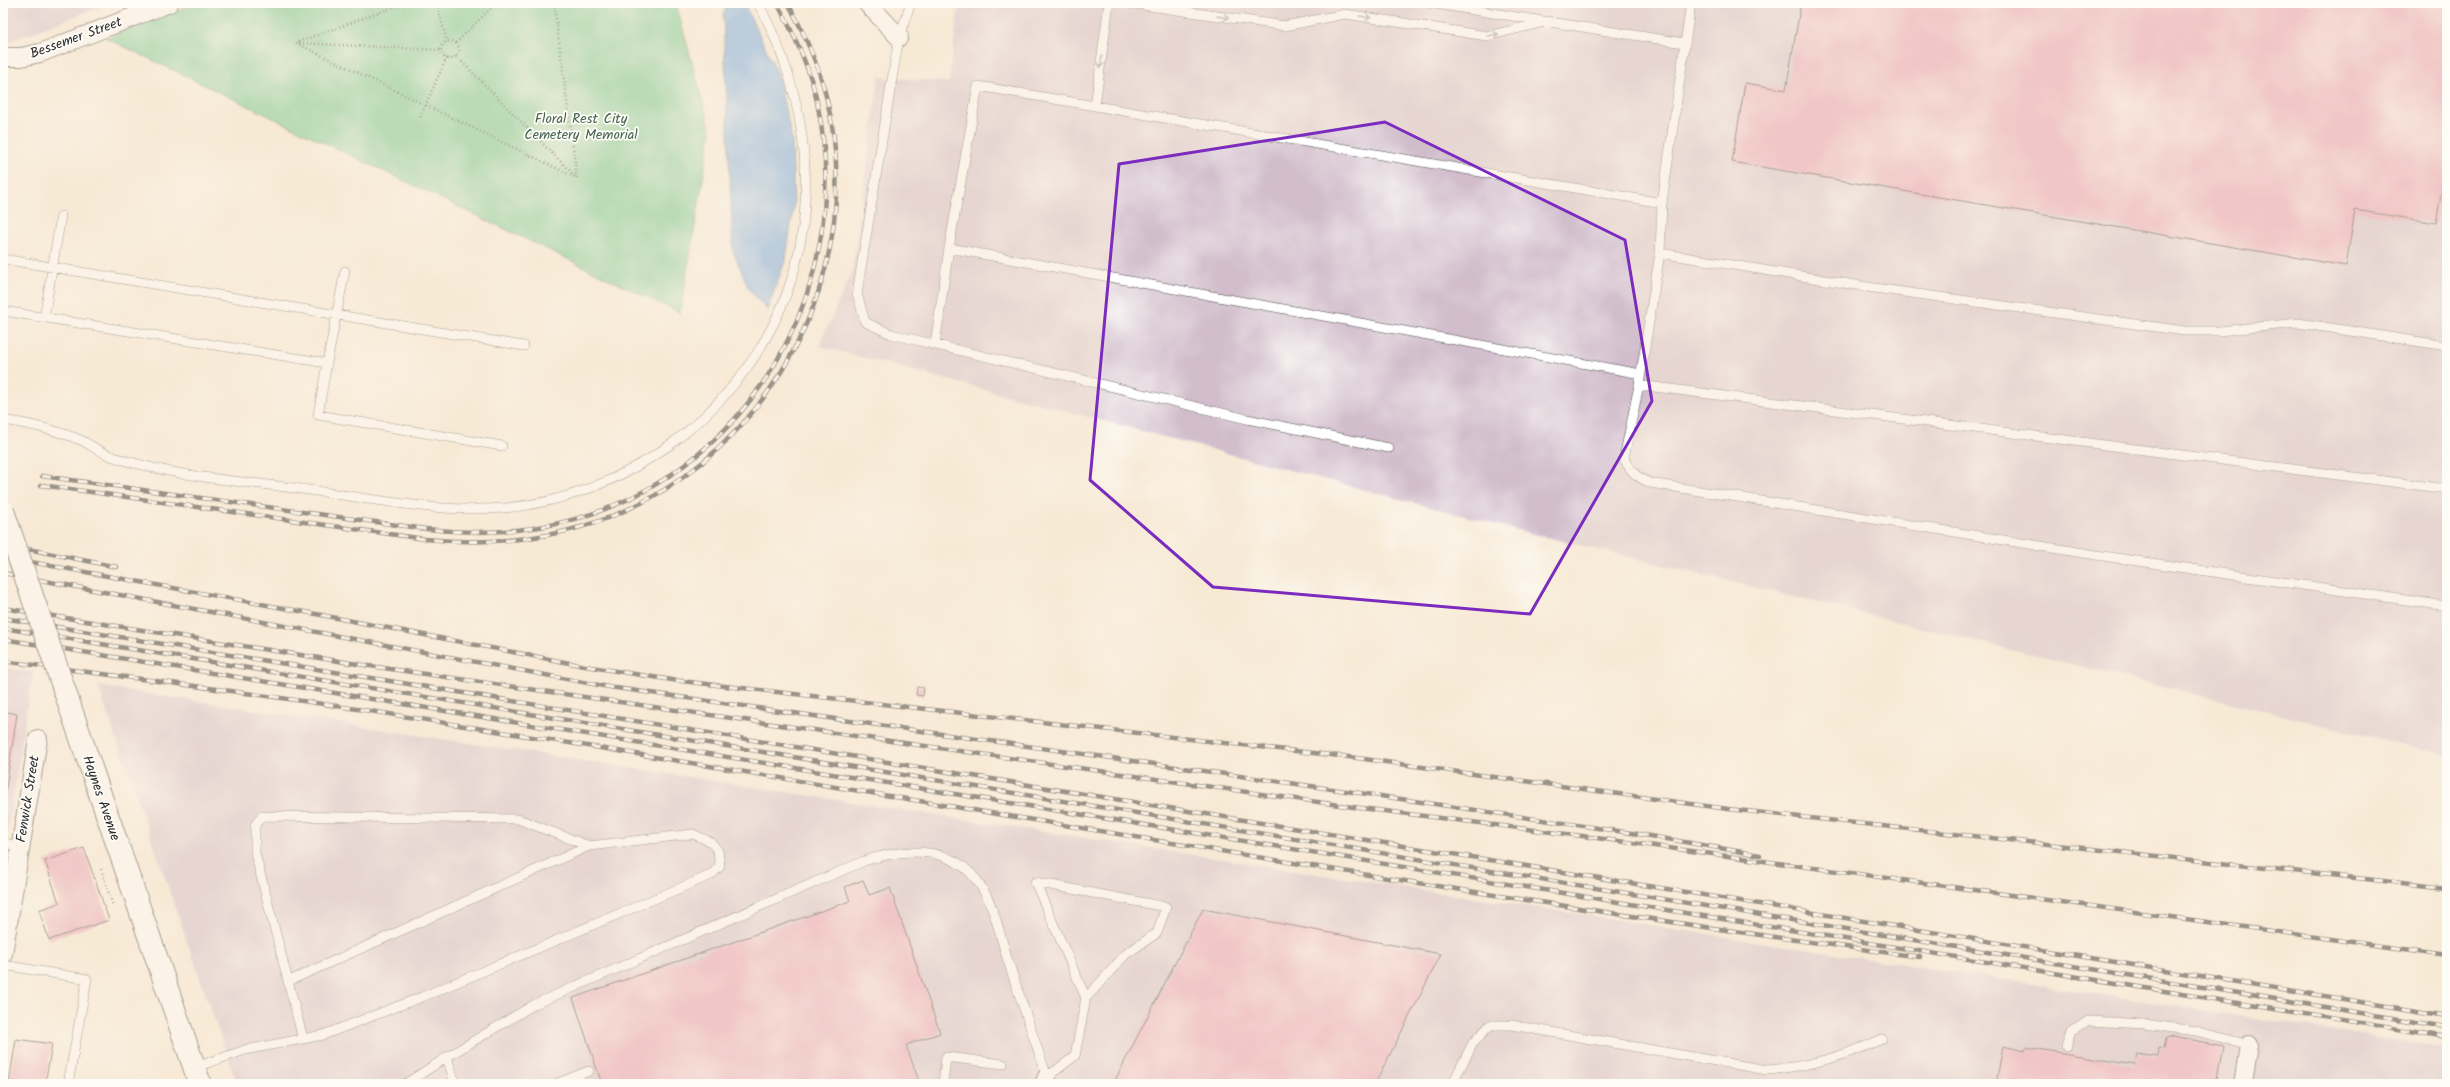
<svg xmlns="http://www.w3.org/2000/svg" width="2450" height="1087" font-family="Kalam,sans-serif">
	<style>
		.industrial { fill: #d1bdcc }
		.green { fill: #71cb91; stroke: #4e7b5e }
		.water { fill: #74abe3; stroke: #506b87 }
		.building { fill: #e79db4 }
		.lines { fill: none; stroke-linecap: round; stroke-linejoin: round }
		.service-casing { stroke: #4a4845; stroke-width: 10 }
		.minor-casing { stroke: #4a4845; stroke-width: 20 }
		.secondary-casing { stroke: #4a4845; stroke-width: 24 }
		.path { stroke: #4a4845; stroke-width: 2.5; stroke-dasharray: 1 3; stroke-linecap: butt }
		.service { stroke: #fff; stroke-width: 9 }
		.minor { stroke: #fff; stroke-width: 18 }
		.secondary { stroke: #fff; stroke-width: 22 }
		.rail-casing { stroke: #2b2b2b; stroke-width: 4.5 }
		.rail { stroke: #fdfcf7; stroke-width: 3; stroke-dasharray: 9; stroke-linecap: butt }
		.secondary-bridge-casing { stroke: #4a4845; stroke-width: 24; stroke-linecap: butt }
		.secondary-bridge { stroke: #fff; stroke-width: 22 }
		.oneway { stroke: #a0a0a0 }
		.marked { fill: none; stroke: #7b2cbf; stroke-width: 3; stroke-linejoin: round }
		.labels { text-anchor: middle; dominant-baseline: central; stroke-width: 3.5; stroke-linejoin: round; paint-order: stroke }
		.street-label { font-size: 14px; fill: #2b2b2b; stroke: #fdfcf7 }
		.park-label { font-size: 14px; fill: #44634f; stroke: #fdfcf7 }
	</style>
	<rect width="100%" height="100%" fill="#fdfcf7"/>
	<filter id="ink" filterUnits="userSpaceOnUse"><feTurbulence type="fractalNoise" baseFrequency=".025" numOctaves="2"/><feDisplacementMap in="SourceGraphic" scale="8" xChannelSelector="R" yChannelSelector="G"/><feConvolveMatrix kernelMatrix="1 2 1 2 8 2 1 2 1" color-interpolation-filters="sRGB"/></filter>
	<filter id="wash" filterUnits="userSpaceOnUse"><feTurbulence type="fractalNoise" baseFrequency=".012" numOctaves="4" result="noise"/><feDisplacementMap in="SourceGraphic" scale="16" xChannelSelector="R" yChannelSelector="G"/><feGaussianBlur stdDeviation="0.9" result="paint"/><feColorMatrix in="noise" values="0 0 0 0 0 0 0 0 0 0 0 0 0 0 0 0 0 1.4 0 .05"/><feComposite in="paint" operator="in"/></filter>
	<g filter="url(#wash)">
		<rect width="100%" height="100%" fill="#f7ead6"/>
		<path class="industrial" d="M3,3H110L3,44Z
			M959,3H2447V755L1517,530L819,346L852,272L879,77L949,82Z
			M3,668L33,672L3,857Z
			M98,686L2447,1048V1084H237Z"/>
		<path class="green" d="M198,3H676L711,132L680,313L106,38Z"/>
		<path class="water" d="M729,3H744L777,72L792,139L794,205L786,259L767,310L749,289L733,251L723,14Z"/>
		<g id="blocks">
			<path class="building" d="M1801,3H2447V160L2436,223L2355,210L2346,266L1732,162L1745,83L1786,90Z
				M917,687L924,688L923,696L916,695Z
				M3,711L17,714L4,801H3Z
				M84,848L109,920L49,940L39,910L59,903L45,861Z
				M863,880L869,895L890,888L940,1033L906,1045L920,1084H602L573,998L850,901L845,887Z
				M1203,909L1441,954L1375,1084H1113Z
				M2173,1036L2223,1046L2216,1084H1996L2003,1046L2025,1051L2026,1047L2135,1065L2137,1053L2158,1056L2159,1048L2164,1049L2166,1038Z
				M16,1039L52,1044L45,1084H9Z"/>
		</g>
	</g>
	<g filter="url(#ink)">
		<use href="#blocks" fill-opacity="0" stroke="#4a4845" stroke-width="1"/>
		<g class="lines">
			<defs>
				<path id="service" d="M911,3L899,37L857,293L865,322L891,334L1247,419L1389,448
					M1129,3L1285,26L1345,14L1487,36L1549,21
					M1429,3L1684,43
					M1691,3L1662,203L1660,253L1639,385L1624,458C1630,472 1637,477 1650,483L2096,555L2447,606
					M1095,106L1109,3
					M1660,253L1874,288L2185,331H2219L2298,323L2447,346
					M3,259L524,346
					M3,311L327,363L318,415L502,446
					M44,318L61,216
					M935,345L949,248
					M327,363L345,271
					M1641,374L949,248L978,86L1662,203
					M1639,385L2447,489
					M3,420C29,424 53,429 78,439C87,442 95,449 104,453C114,458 127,461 138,464C193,479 252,482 309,490C373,499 439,513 504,508C623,498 734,417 781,308C823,209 808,96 758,3
					M3,843L21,846
					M3,965L87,979L68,1084
					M289,981L589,846
					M2066,1046L2071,1033L2088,1021L2144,1024L2196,1031L2249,1045
					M193,1068L245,1050L323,1035L422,997L711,875L720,866L718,851L711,842L693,834L589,846L518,819L262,816L255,825V853L303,1039
					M405,1084L447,1057
					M455,1084L447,1057L535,1004L864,861C910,846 961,845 986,895C997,915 1001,940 1008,961C1021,1000 1034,1039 1047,1077L1075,1056L1086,998L1035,882L1166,907L1157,933L1126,954L1086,998
					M555,1084L589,1071
					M943,1084L946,1057L1003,1064
					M1452,1084L1473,1043L1490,1025H1511L1767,1070C1807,1067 1845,1056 1882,1039"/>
				<path id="minor" d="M867,3L899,37
					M3,57H21L40,53L169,3
					M3,954L38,739
					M1044,1084L1047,1077
					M2243,1084L2249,1045"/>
				<path id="secondary" d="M100,794L200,1084"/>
			</defs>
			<use href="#service" class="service-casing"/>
			<use href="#minor" class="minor-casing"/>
			<use href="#secondary" class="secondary-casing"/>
			<path class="path" d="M437,3L447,42
				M441 50a9 9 0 1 1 18 0a9 9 0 1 1-18 0Z
				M298,42L405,3
				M296,43L577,178L554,3
				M299,43L442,50
				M456,43L496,3
				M456,56L575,176
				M420,117L447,57
				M101,869L113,906"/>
			<use href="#service" class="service"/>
			<use href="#minor" class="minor"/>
			<use href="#secondary" class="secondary"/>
			<defs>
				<path id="rail" d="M42,476L426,529C472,534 519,533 564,522C750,476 857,285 817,102C810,67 794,34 777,3
					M41,485L425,539C478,544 530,542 581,527C761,474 872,278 826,96C818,63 804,33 788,3
					M3,544L117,567
					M3,557L316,614L585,666L672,680L1357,758L1728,809L2447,888
					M3,573L609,687L1367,794L1638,834L1760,855
					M3,608L370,666L925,746L1353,807L1582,836L2447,955
					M3,618L2447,1016
					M3,628L2447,1027
					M3,639L2447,1037
					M3,661C125,677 248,692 370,711C887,792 1401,888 1920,957"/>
			</defs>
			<use href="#rail" class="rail-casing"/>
			<use href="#rail" class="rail"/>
			<defs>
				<path id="secondary-bridge" d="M3,511L100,794"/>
			</defs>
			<use href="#secondary-bridge" class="secondary-bridge-casing"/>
			<use href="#secondary-bridge" class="secondary-bridge"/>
		</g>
		<defs><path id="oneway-shaft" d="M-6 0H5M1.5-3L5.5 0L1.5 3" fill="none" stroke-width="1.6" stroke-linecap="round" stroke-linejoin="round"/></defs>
		<g class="oneway">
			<use href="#oneway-shaft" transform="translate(1223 17) rotate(8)"/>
			<use href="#oneway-shaft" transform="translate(1365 17) rotate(9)"/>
			<use href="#oneway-shaft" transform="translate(1493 35) rotate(-11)"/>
			<use href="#oneway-shaft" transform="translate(1101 62) rotate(98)"/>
		</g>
	</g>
	<path d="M0 0H2450V1087H0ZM1385,122L1625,240L1652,401L1530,614L1213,587L1090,480L1119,164Z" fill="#f7ead6" fill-opacity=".55" fill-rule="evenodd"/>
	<path class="marked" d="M1385,122L1625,240L1652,401L1530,614L1213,587L1090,480L1119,164Z"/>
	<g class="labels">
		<g class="street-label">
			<text transform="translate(76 38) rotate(-20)">Bessemer Street</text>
			<text transform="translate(101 798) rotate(71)">Haynes Avenue</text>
			<text transform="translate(28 799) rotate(-81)">Fenwick Street</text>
		</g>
		<g class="park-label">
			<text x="581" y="119">Floral Rest City<tspan x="581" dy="16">Cemetery Memorial</tspan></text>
		</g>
	</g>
	<rect width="2450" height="1087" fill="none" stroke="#fdfcf7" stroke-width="16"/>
</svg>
